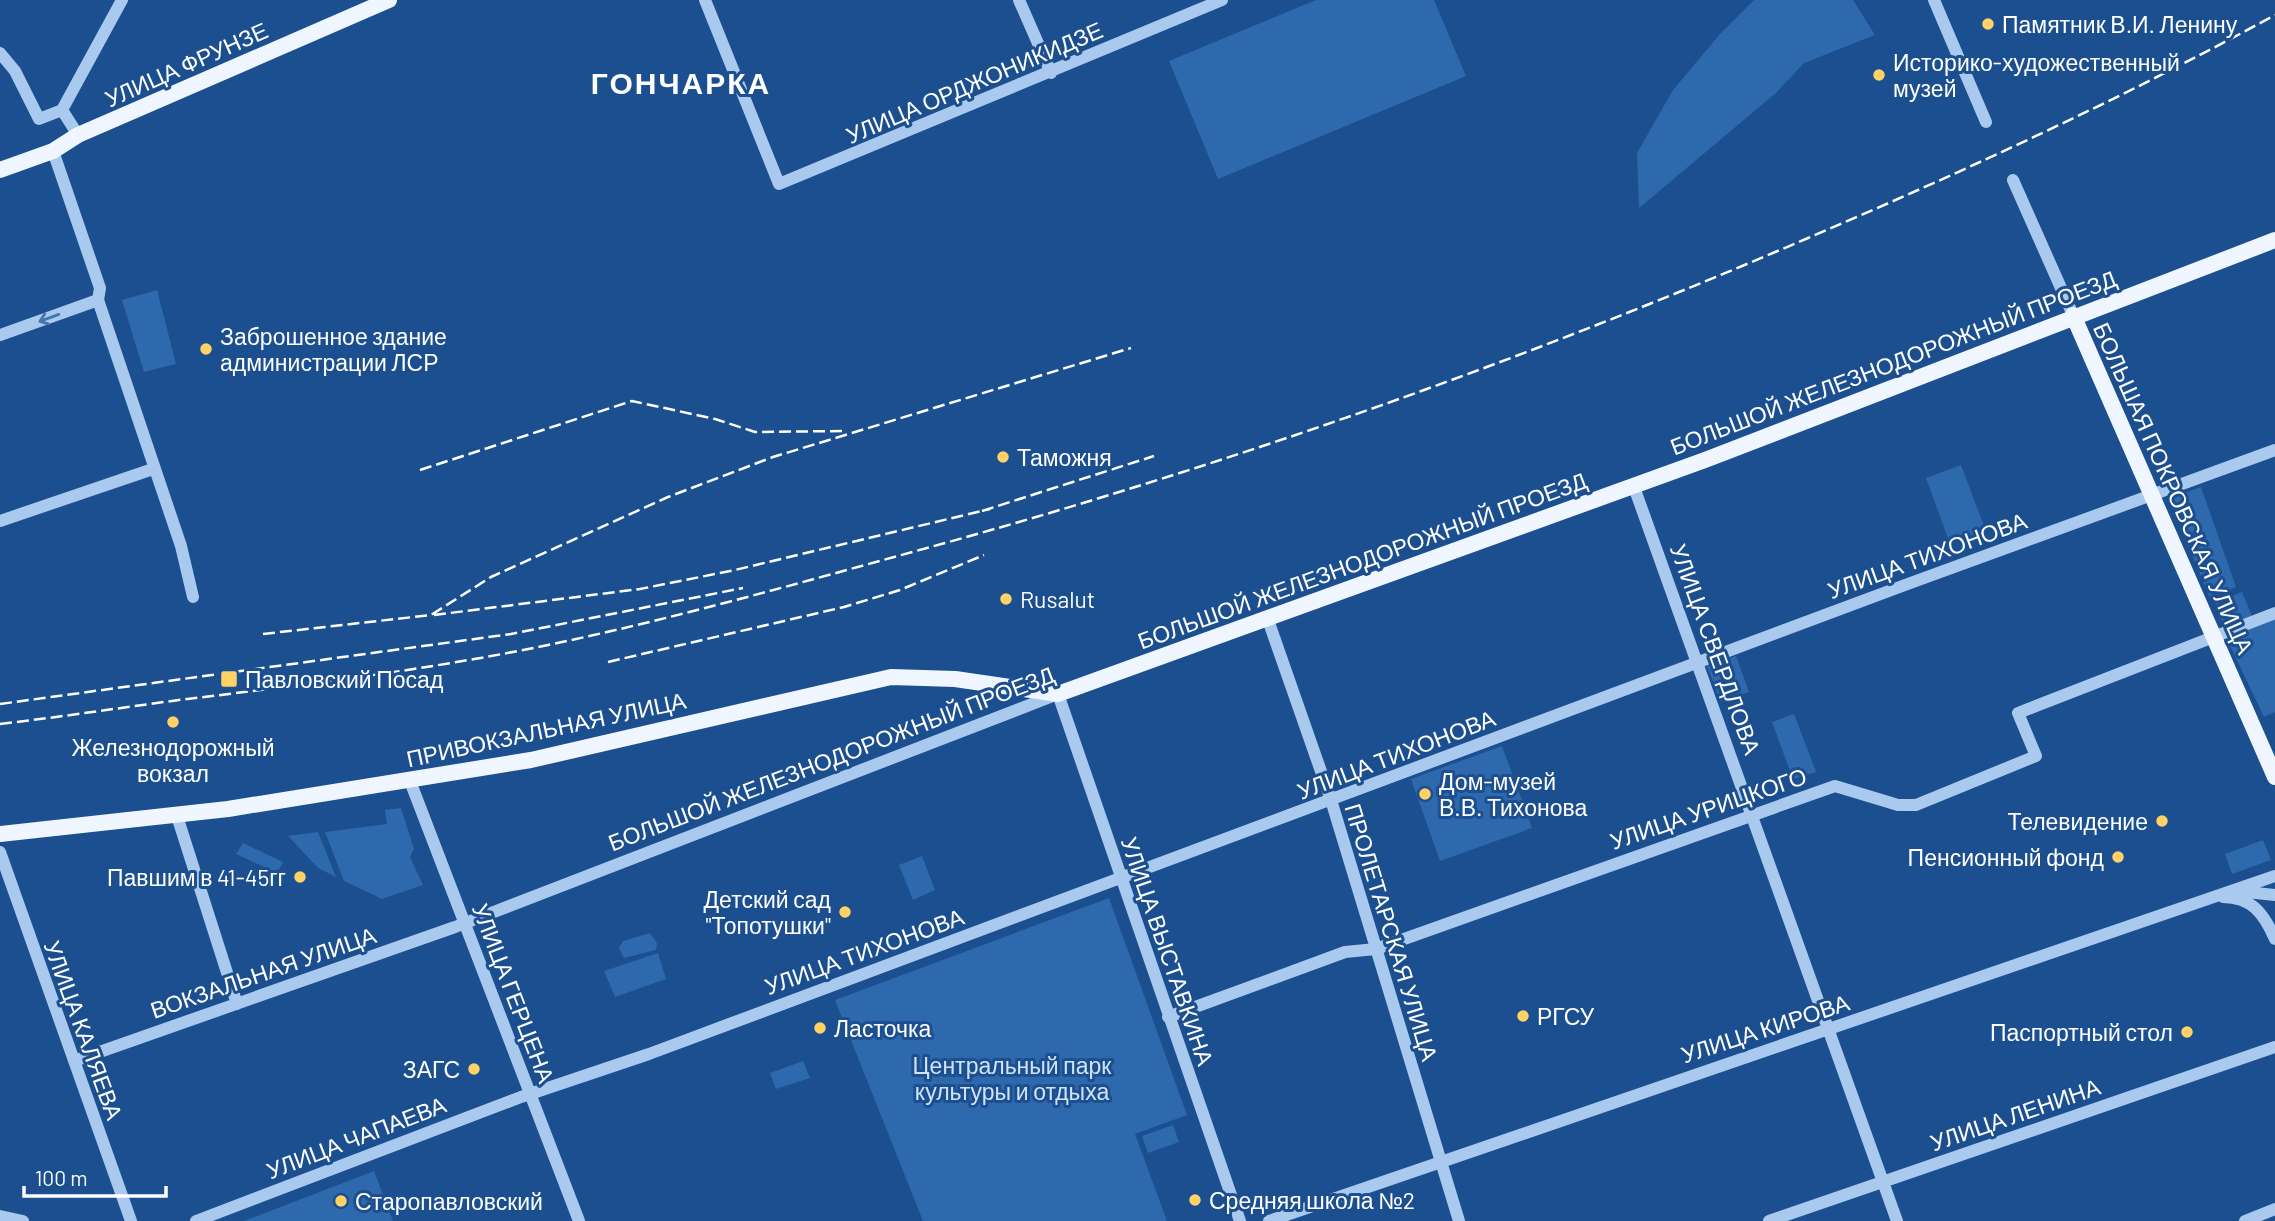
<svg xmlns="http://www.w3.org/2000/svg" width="2275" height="1221" font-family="Barlow,sans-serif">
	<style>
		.green { fill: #2e69ad }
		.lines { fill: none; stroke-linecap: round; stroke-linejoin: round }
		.minor { stroke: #a9c9ee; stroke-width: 12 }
		.major { stroke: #f0f6ff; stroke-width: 16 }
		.rail { stroke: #fff; stroke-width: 2.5; stroke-dasharray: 12 5; stroke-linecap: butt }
		.oneway { stroke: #4674ac }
		.poi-dot { fill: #ffd166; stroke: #1b4f8f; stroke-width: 2.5 }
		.labels { text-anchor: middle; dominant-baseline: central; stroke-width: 6; stroke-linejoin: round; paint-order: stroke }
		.poi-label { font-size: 23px; fill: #fff; stroke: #1b4f8f; text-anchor: start }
		.street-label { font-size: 23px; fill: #fff; stroke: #1b4f8f }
		.park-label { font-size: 23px; fill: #cfe3fa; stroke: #1b4f8f }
		.district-label { font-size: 30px; font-weight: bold; letter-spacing: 2px; fill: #fff; stroke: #1b4f8f }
	</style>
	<rect width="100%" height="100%" fill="#1b4f8f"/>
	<path class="green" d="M1316,0H1434L1466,76L1218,179L1169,61Z
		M1754,0H1853L1875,35L1804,63L1776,93L1639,208L1637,153L1673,90L1719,35Z
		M157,290L176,364L144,372L122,300Z
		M1961,465L1986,531L1950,544L1926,478Z
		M2201,487L2236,587L2210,598L2169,499Z
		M2242,592L2252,616L2224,627L2215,603Z
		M2275,619V712L2264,717L2226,637Z
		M1736,656L1749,692L1721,702L1707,666Z
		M1794,714L1816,772L1793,779L1772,722Z
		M1502,746L1532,828L1440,861L1411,779Z
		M401,808L414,849L410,857L423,885L382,899L344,881L325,832L387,824L385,810Z
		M318,832L336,877L318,868L288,836Z
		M2263,840L2271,860L2232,874L2225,854Z
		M243,843L283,862L277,873L236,854Z
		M922,856L935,890L913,900L899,865Z
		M1109,898L1187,1115L1135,1134L1167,1221H923L835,1000Z
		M650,933L657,943L656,950L624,958L619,948L623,941Z
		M658,953L666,979L615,997L604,971Z
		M803,1061L810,1078L776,1089L770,1073Z
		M1173,1125L1179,1142L1148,1153L1142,1136Z
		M374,1171L393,1221H244Z"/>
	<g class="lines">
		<path class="minor" d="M705,0L779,184L1222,0
			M1019,0L1051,73
			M1934,0L1986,122
			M0,53L15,71L39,119L62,110
			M78,135L62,110L122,0
			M53,151L100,288L98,300L181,546L193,597
			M2013,180L2073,315
			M0,335L98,300
			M1634,487L1897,1221
			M0,521L153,469
			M1267,617L1331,800L1459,1221
			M410,781L579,1221
			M177,816L237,1004
			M0,852L131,1221
			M2237,891L2275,895
			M2223,897C2252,897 2264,914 2275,939
			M1168,1017L1345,952L1376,949L1835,786L1898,805H1916L2036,756L2018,713L2275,613
			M74,1061L455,927L1058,694L1240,1221
			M0,1216L23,1221
			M196,1221L521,1097L649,1054L1905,585L2275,450
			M1269,1221L2275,876
			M1769,1221L2275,1047
			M2245,1221L2275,1209"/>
		<path class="major" d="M0,170L53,151L78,135L389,0
			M2073,315L2275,777
			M0,834L228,809L531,760L891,677L955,679L1058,694L1705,460L2275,240"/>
		<path class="rail" d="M420,470L632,401L715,419L755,432L843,431
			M982,511L1154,456
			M434,615L640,589L735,570L990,509
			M263,634L431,615L491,577L668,497L773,457L1131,348
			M608,662L844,607L900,590L984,555
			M0,704L511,634L743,588
			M0,724C60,717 119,708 179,700C303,685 427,670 548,645C682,617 813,579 945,543C1240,461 1527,359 1808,238C1967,170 2123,98 2275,15"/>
	</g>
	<defs><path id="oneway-shaft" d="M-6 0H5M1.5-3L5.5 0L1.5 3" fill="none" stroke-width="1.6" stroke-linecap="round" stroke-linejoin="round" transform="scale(1.75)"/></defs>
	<use class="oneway" href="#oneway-shaft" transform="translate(49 318) rotate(160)"/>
	<g class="poi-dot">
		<circle cx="1988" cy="24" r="7"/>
		<circle cx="1879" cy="75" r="7"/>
		<circle cx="206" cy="349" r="7"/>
		<circle cx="1003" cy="457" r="7"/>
		<circle cx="1006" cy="599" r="7"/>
		<rect x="220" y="670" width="18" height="18" rx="3.5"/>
		<circle cx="173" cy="722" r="7"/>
		<circle cx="1425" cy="794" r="7"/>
		<circle cx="2162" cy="821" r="7"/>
		<circle cx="2118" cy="857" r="7"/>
		<circle cx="300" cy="877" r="7"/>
		<circle cx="845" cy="912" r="7"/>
		<circle cx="1523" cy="1016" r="7"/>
		<circle cx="820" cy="1028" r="7"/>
		<circle cx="2187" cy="1032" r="7"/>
		<circle cx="474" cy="1069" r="7"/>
		<circle cx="1195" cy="1200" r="7"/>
		<circle cx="341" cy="1201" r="7"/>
	</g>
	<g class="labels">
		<g class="poi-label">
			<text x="2002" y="24">Памятник В.И. Ленину</text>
			<text x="1893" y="62">Историко-художественный<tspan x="1893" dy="26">музей</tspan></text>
			<text x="220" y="336">Заброшенное здание<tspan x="220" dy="26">администрации ЛСР</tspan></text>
			<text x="1017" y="457">Таможня</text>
			<text x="1020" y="599">Rusalut</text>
			<text x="245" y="679">Павловский Посад</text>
			<text x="173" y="747" text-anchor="middle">Железнодорожный<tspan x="173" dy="26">вокзал</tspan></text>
			<text x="1439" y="781">Дом-музей<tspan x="1439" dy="26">В.В. Тихонова</tspan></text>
			<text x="2148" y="821" text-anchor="end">Телевидение</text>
			<text x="2104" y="857" text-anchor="end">Пенсионный фонд</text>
			<text x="286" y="877" text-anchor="end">Павшим в 41-45гг</text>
			<text x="831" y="899" text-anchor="end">Детский сад<tspan x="831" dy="26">"Топотушки"</tspan></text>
			<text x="1537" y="1016">РГСУ</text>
			<text x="834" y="1028">Ласточка</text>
			<text x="2173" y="1032" text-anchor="end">Паспортный стол</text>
			<text x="460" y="1069" text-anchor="end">ЗАГС</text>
			<text x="1209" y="1200">Средняя школа №2</text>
			<text x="355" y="1201">Старопавловский</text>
		</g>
		<g class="street-label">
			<text transform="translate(186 64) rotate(-24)">УЛИЦА ФРУНЗЕ</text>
			<text transform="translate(974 82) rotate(-23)">УЛИЦА ОРДЖОНИКИДЗЕ</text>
			<text transform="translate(1893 362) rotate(-21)">БОЛЬШОЙ ЖЕЛЕЗНОДОРОЖНЫЙ ПРОЕЗД</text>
			<text transform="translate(2174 488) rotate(66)">БОЛЬШАЯ ПОКРОВСКАЯ УЛИЦА</text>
			<text transform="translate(1927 555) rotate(-20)">УЛИЦА ТИХОНОВА</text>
			<text transform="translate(1362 560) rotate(-20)">БОЛЬШОЙ ЖЕЛЕЗНОДОРОЖНЫЙ ПРОЕЗД</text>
			<text transform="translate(1716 649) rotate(70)">УЛИЦА СВЕРДЛОВА</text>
			<text transform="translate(546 729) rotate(-12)">ПРИВОКЗАЛЬНАЯ УЛИЦА</text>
			<text transform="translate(1396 754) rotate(-21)">УЛИЦА ТИХОНОВА</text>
			<text transform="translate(831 758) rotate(-21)">БОЛЬШОЙ ЖЕЛЕЗНОДОРОЖНЫЙ ПРОЕЗД</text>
			<text transform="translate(1708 808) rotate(-19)">УЛИЦА УРИЦКОГО</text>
			<text transform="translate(1392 932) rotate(73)">ПРОЛЕТАРСКАЯ УЛИЦА</text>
			<text transform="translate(864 951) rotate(-20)">УЛИЦА ТИХОНОВА</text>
			<text transform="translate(1168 951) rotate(71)">УЛИЦА ВЫСТАВКИНА</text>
			<text transform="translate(263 972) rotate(-19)">ВОКЗАЛЬНАЯ УЛИЦА</text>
			<text transform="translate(514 993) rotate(69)">УЛИЦА ГЕРЦЕНА</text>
			<text transform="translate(1765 1028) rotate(-18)">УЛИЦА КИРОВА</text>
			<text transform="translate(84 1030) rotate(70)">УЛИЦА КАЛЯЕВА</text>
			<text transform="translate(2015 1114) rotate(-19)">УЛИЦА ЛЕНИНА</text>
			<text transform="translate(356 1137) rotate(-21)">УЛИЦА ЧАПАЕВА</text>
		</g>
		<g class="park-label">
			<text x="1012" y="1065">Центральный парк<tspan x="1012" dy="26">культуры и отдыха</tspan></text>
		</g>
		<g class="district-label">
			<text x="681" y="82">ГОНЧАРКА</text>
		</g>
	</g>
	<path d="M24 1186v10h142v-10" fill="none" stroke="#ffffff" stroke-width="3.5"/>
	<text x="35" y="1186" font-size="21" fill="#ffffff" stroke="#1b4f8f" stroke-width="5" paint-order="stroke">100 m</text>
</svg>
